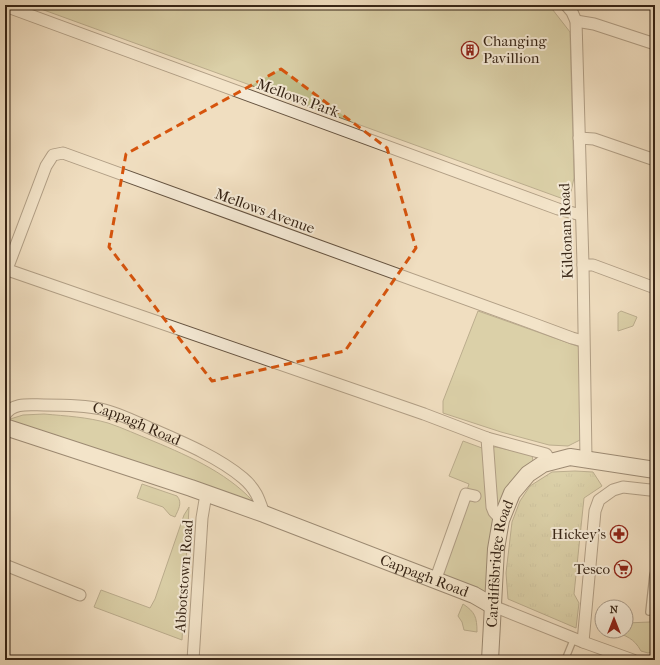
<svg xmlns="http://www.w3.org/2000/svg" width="660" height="665" font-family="'IM FELL French Canon',serif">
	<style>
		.green { fill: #c1bf8d; stroke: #7c7252 }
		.park { fill: url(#park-tufts); stroke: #7c7252 }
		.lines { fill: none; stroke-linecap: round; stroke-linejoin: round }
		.lane-casing { stroke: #655340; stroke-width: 8 }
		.street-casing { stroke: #655340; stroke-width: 13 }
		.secondary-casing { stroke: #372516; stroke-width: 18 }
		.lane { stroke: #f5ead6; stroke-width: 5.5 }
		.street { stroke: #f5ead6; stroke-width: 11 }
		.secondary { stroke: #f5ead6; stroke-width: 16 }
		.marked { fill: none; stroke: #d6540d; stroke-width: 3; stroke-dasharray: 8 5; stroke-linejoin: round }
		.labels { text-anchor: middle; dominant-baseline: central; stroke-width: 4; stroke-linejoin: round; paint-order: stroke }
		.poi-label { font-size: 15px; fill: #372516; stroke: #f5ead6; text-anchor: end }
		.street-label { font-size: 15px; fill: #372516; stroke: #f5ead6 }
	</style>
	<defs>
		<pattern id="park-tufts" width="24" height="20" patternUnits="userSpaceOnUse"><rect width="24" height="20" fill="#c1bf8d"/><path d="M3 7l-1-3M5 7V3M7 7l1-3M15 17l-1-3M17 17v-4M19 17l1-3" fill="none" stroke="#a6a479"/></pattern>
	</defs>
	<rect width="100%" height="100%" fill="#f0dec0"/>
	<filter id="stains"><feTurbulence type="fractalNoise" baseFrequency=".005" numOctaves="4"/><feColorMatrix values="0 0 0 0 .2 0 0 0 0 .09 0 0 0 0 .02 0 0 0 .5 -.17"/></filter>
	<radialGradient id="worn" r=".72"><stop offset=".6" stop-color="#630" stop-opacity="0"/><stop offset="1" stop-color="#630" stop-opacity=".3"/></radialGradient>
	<path class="green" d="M30,5H549L570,32L574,178L569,201Z
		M478,311L580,347V440L568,446L549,445L501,432L443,413V401Z
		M621,311L637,317L633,326L618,331V313Z
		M44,414C66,416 87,417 108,423C123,428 138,435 153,441C191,457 232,475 258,507L7,420L23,415Z
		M463,441L482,448L496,447L532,455L533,461L512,493L492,605L436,581L469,484L449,476Z
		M142,484L177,496C183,503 178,510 175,517L170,515L163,507L137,498Z
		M189,507L182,640L94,607L101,590L150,608L155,599L184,515Z
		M655,579V651L648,653L641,651C634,638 626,636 613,631H626V623L650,622L652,580Z
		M463,604C475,612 477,617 477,632L464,630L462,622L458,616Z"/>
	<path class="park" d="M575,471L593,472L602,486L584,498L574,594L579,603L576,628L508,599L506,573L512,522L520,501L530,486L552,472Z"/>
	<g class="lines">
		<defs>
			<path id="lane" d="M649,612L653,575L655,568
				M565,660L574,638
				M653,660L655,654"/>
			<g id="street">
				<path d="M566,5L572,12L576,21L583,265L586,459"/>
				<path d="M5,6L558,209L581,215"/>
				<path d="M576,21L594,24L655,44"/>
				<path d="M579,138L594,139L655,160"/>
				<path d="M583,265H593L655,288"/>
				<path d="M5,269L424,414L487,438L546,454L551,462"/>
				<path d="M7,269L46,166L53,155L63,153L529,322L572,338L583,341"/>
				<path id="s1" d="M5,415C13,402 30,405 44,405C63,405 83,405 101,409C119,413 136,422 152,429C182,442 218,457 243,478C256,489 259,499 264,514"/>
				<path d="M487,438L492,507L494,512L501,520"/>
				<path d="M5,565L80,595"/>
				<path d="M435,581L466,494L475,496"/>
				<path d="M493,606L583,642L633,660"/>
				<path d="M583,642L595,511L599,500L613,490L623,487L650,490L655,489"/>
				<path d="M193,660L202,518L206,494"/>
			</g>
			<g id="secondary">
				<path id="s2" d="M5,427L191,488L264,514L474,595L493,606"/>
				<path id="s3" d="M490,660L496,549L501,520L512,493L528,474L543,464L570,457L655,470"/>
			</g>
		</defs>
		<use href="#lane" class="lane-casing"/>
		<use href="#street" class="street-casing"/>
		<use href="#secondary" class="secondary-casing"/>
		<use href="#lane" class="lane"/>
		<use href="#street" class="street"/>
		<use href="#secondary" class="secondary"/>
	</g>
	<path d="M0 0H660V665H0ZM281,69L387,148L416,248L345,351L212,381L109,247L126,154Z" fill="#f0dec0" fill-opacity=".55" fill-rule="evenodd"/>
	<path class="marked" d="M281,69L387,148L416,248L345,351L212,381L109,247L126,154Z"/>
	<defs>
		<symbol id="building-ring" viewBox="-11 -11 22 22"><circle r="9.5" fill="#f5ead6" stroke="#8f2418" stroke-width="1.5"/><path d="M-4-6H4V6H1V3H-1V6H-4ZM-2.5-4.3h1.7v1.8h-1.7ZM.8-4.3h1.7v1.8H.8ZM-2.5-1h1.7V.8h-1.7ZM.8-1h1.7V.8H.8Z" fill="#8f2418"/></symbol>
		<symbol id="pharmacy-ring" viewBox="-11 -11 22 22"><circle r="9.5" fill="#f5ead6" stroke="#8f2418" stroke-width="1.5"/><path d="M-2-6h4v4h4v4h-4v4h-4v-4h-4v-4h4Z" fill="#8f2418"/></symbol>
		<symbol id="supermarket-ring" viewBox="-11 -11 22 22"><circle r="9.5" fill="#f5ead6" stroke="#8f2418" stroke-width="1.5"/><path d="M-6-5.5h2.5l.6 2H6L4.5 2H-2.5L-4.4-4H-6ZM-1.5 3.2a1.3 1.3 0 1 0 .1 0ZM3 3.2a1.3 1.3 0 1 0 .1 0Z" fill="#8f2418"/></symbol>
	</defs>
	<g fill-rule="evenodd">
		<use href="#building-ring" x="460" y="40" width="20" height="20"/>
		<use href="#pharmacy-ring" x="609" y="524" width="20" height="20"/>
		<use href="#supermarket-ring" x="613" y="559" width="20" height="20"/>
	</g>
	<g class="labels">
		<g class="poi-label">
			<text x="483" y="41" text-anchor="start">Changing<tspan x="483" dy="17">Pavillion</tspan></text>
			<text x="606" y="534">Hickey's</text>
			<text x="610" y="569">Tesco</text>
		</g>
		<g class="street-label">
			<text transform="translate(298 98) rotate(20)">Mellows Park</text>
			<text transform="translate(265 211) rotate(20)">Mellows Avenue</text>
			<text transform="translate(566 231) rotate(-92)">Kildonan Road</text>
			<text stroke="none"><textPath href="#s1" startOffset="138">Cappagh Road</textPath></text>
			<text stroke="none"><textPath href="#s3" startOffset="97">Cardiffsbridge Road</textPath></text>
			<text transform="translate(184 576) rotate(-86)">Abbotstown Road</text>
			<text stroke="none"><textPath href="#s2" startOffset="445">Cappagh Road</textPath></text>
		</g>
	</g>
	<rect width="660" height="665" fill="none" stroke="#f0dec0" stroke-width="20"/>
	<rect x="6" y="6" width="648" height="653" fill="none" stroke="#372516" stroke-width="2"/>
	<rect x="10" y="10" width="640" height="645" fill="none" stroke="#372516"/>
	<g transform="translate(614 619)"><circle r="19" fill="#f5ead6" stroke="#a99b89"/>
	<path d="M0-3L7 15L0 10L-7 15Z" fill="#8f2418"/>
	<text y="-6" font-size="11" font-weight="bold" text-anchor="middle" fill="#372516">N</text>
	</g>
	<rect width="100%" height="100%" filter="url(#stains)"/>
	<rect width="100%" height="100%" fill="url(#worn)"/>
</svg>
